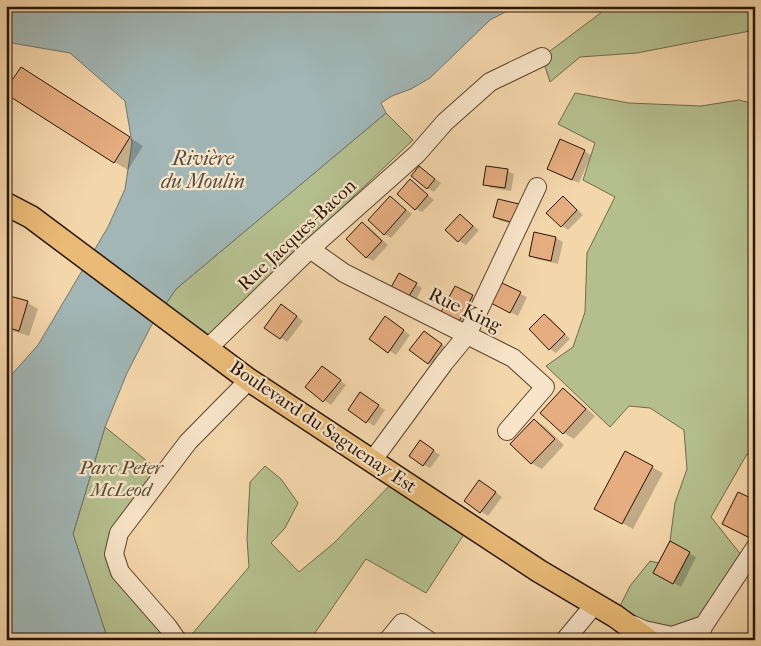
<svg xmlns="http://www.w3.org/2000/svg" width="761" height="646" font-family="'IM FELL French Canon',serif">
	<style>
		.green { fill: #b5bf8e; stroke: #6e6a49 }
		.water { fill: #a1b6b5; stroke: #70766e }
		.shadow { fill: #0003 }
		.building { fill: #e5ad80; stroke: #271504 }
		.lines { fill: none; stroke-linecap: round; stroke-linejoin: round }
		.minor-casing { stroke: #5a452e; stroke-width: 20 }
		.major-casing { stroke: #271504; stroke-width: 25 }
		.minor { stroke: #f8e4c8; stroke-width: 18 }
		.major { stroke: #eabb76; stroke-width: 22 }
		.labels { text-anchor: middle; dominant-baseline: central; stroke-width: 4.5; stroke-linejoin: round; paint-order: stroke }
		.street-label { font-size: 19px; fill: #271504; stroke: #f8e4c8 }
		.park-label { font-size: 19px; font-style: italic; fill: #52482d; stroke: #f8e4c8 }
		.water-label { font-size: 20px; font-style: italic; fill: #524d42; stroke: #f8e4c8 }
	</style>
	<rect width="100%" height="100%" fill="#f4d6ab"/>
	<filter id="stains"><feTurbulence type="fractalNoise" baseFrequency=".004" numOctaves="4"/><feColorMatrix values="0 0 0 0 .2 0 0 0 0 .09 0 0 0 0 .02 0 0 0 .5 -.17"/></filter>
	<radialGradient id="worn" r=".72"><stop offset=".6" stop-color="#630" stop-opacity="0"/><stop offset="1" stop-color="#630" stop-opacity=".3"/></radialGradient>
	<path class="green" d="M610,6H755V30L637,53L580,57L550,82L542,57Z
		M575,93L629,103L701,106L739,100L755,104V454H747L711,517L746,561L691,640H648L615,616L630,586L650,561L659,563L670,541L675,503L687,469L684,430L650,408L629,406L610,427L546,366L573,347L585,312L587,253L615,197L583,180L595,143L558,124Z
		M386,113L413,140L206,337L165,305L176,289Z
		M105,427L163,474L114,554L168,627L148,640H108L73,534Z
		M265,466L281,479L298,503L285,528L271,543L299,572L334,543L397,478L470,525L426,593L366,559L310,640H187L249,567L247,539L250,482Z"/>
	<path class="water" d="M6,6H517L490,20L430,78L411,89L392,96L381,103L386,113L176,289L151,326L127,373L105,427L73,534L108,640H6V381L38,345L108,227L125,189L132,143L125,101L70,53L6,42Z"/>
	<path class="shadow" d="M35,76L143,146L128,170L114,162Z
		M584,151L591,155L579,183L548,169Z
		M419,168L441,183L434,192L427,188Z
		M507,171L514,174L511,191L491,188L484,184Z
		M410,181L434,200L422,212L416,209Z
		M390,197L412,214L391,238L384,234Z
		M563,198L570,202L583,215L568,230L562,226Z
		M499,200L521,226L501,221L495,217Z
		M460,215L479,230L466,245L459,241Z
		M363,224L369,227L388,245L373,261L366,257Z
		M535,233L556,238L563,242L558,264L537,259L530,255Z
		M400,275L422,288L414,304L391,291Z
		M502,285L527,297L518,316L500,307Z
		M456,288L478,300L466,324L443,312Z
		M6,296L28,303L38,309L29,336L6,329Z
		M288,310L303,321L287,342L266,327Z
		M545,315L551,319L570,339L556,353L550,349Z
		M392,322L410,335L396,355L371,338Z
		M431,336L448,349L435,366L428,363Z
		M323,367L346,385L331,405L307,387Z
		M563,390L573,396L595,416L574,439L564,433Z
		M367,398L385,410L374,426L350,410Z
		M534,420L544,426L564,445L542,469L531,463Z
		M427,446L440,455L430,468L424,465Z
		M625,453L663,473L633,529L595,508Z
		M486,485L502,497L488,516L465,501Z
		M755,502V540L734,530Z
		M671,543L696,557L681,587L655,573Z"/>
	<path class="building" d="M21,67L130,137L114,163L6,94V89Z
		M560,139L585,150L572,180L547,169Z
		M419,166L435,179L427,189L411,176Z
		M486,166L508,169L505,188L483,185Z
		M410,179L428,195L415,210L397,194Z
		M390,196L406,210L384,235L368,220Z
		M563,196L577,210L561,227L546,213Z
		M498,199L519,204L514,223L493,217Z
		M460,214L473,226L458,242L445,230Z
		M362,222L382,241L366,258L346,239Z
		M534,232L556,237L551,261L529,256Z
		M399,273L417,283L406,301L389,291Z
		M502,283L521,292L510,313L491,303Z
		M455,286L473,295L459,321L441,312Z
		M6,295L28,301L19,331L6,327Z
		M281,304L297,316L280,339L264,328Z
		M544,314L565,334L549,350L529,329Z
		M385,316L404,330L388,353L369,339Z
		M424,331L442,344L428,364L409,350Z
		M322,366L341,380L323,402L305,387Z
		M563,388L586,409L563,434L540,413Z
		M360,392L379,405L366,423L348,410Z
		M534,419L555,439L531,464L510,444Z
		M420,440L434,450L423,466L409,456Z
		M625,451L653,466L622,524L594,509Z
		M479,480L496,492L480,513L464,501Z
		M738,492L755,500V528L750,538L722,524Z
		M670,541L690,552L673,584L653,573Z"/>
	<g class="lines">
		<defs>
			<path id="minor" d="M310,249L344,273L513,358L545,387L507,431
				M208,348L310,249L417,154L445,122L490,82L542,57
				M372,461L444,363L467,335L537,187
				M633,625L644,630L672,636L704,625
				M177,640L168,627L120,572L114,554L119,533L188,442L249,380
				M388,640L402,623L428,640
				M565,640L595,604
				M697,640L704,625L755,548"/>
			<path id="major" d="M6,204L31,217L249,380L539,571L615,616L648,640"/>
		</defs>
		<use href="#minor" class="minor-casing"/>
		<use href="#major" class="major-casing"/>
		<use href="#minor" class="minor"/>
		<use href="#major" class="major"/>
	</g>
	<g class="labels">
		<g class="street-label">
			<text transform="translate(297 235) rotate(-43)">Rue Jacques-Bacon</text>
			<text transform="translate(465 310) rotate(26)">Rue King</text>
			<text transform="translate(323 427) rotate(34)">Boulevard du Saguenay Est</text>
		</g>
		<g class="park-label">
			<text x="121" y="468">Parc Peter<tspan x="121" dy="22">McLeod</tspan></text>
		</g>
		<g class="water-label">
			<text x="203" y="158">Rivière<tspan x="203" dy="23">du Moulin</tspan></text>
		</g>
	</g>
	<rect width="761" height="646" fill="none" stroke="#f4d6ab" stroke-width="25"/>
	<rect x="8" y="8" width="746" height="631" fill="none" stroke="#271504" stroke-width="2.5"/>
	<rect x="12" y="12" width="736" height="621" fill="none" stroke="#271504"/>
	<rect width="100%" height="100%" filter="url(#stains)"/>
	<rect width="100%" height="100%" fill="url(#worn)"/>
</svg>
